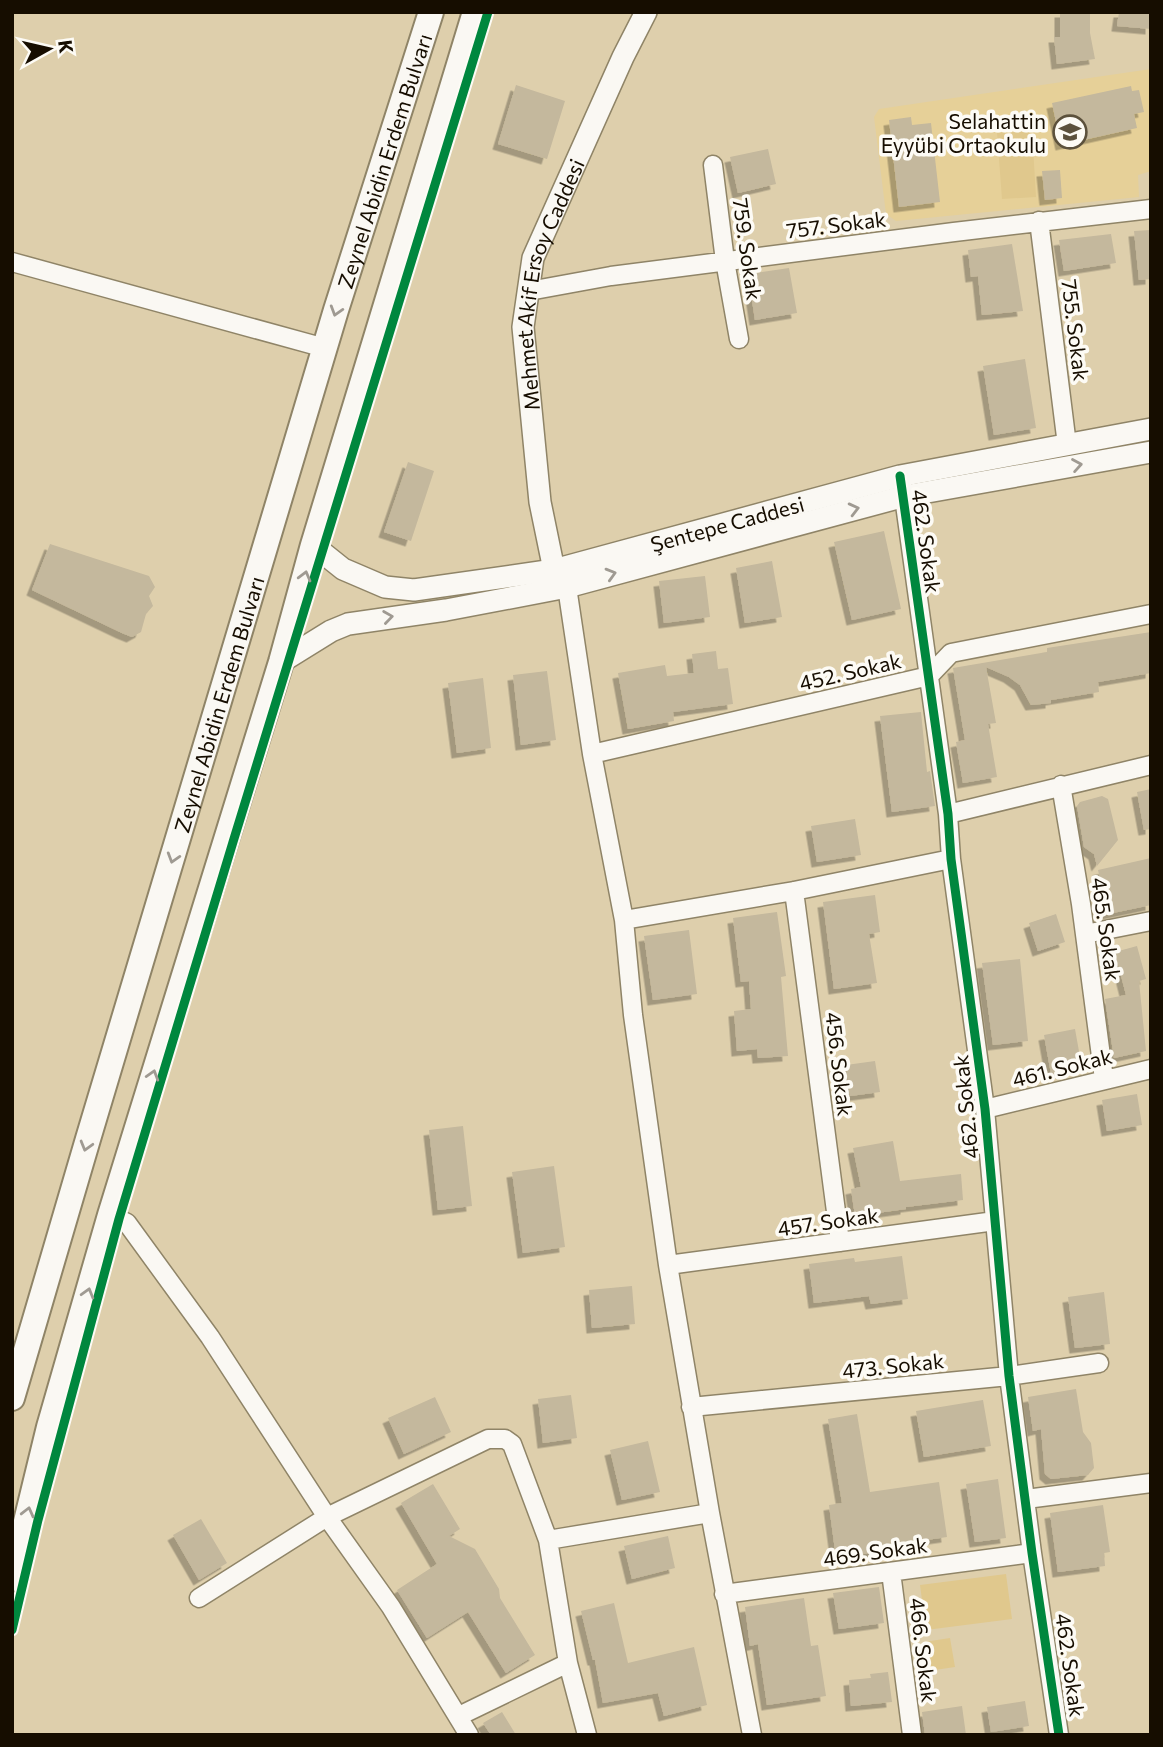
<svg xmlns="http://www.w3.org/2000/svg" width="1163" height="1747" font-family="Commissioner,sans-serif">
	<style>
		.built { fill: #e6d098 }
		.green { fill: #e0c88d }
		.building { fill: #c4b89d; filter: url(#shadow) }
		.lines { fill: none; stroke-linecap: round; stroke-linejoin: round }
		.minor-casing { stroke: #8f8467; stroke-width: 21 }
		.tertiary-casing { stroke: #8f8467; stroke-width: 24 }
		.secondary-casing { stroke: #8f8467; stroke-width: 28 }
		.minor { stroke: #faf8f3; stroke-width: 18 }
		.tertiary { stroke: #faf8f3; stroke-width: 21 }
		.secondary { stroke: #faf8f3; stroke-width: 24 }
		.cycleway-casing { stroke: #fdfbf5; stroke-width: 13 }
		.cycleway { stroke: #00873e; stroke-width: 9 }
		.oneway { stroke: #9f9a92 }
		.labels { text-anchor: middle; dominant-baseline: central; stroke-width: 7; stroke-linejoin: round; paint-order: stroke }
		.poi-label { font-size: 21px; fill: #160d00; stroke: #fdfbf5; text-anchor: end }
		.street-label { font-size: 21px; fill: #160d00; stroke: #fdfbf5 }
	</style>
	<defs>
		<filter id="shadow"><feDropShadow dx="-5.5" dy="5.5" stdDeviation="0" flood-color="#0004"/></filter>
	</defs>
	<rect width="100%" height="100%" fill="#decfac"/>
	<path class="built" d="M1151,69V171L1138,175L1139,197L896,221L886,214L874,117L879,109Z"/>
	<path class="green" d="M1032,130L1036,197L1002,199L997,133Z
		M1006,1574L1012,1619L926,1630L920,1585Z
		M950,1638L955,1667L928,1671L924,1642Z"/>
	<path class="building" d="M1060,12H1090V33L1095,59L1057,64L1054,37H1060Z
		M1119,12H1151V29L1117,26Z
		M516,85L565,101L547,159L498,144Z
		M1131,86L1132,91L1139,90L1144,112L1134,114L1137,128L1061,145L1052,103Z
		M911,117L912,125L931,123L940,202L899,207L889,120Z
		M768,149L776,184L738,193L730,157Z
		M1060,170L1062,198L1045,200L1042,171Z
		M1151,230V279L1139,280L1134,231Z
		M1111,234L1116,263L1064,271L1059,240Z
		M1012,244L1023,311L982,315L978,276L971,277L968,250Z
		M789,268L797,313L755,320L748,274Z
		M1025,359L1036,428L994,435L983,366Z
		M408,462L434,471L411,541L384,532Z
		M884,531L901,609L852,620L834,542Z
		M50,544L149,576L155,587L149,596L153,606L146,614L141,632L132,637L122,633L32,590Z
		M772,561L782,617L745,623L736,568Z
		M705,576L710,617L664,623L659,581Z
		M1151,632V673L1098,682L1099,692L1051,700V703L1031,705L1020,685L1009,677L986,667L996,723L988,724L997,777L963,783L956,742L965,740L953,668L1047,652V648Z
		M716,651L718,669L728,668L733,704L673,712L674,721L628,729L618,673L665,665L667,676L694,673L692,654Z
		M547,671L556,740L521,745L513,675Z
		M483,678L491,748L457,753L448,683Z
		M921,712L927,772L930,771L935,806L892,812L880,716Z
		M1151,789V829L1144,830L1137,792Z
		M1102,796L1108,799L1118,840L1097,866L1094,854L1084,847L1077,806L1080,802Z
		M855,819L861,855L817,862L811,826Z
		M1151,858V905L1108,914L1098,870Z
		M875,895L880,932L869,934L877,983L834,989L823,902Z
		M777,912L786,976L781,977L788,1056L758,1058L757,1049L737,1051L734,1011L751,1009L749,981L741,982L733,918Z
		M1056,914L1065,942L1038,951L1029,923Z
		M689,930L697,994L653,1000L644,936Z
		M1137,946L1146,979L1139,981L1146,1051L1114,1058L1105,999L1126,995L1115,952Z
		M1020,959L1028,1041L993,1045L982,963Z
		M1075,1029L1082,1068L1051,1074L1044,1035Z
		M875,1061L880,1092L850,1096L846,1065Z
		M1137,1094L1142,1125L1107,1131L1102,1100Z
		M463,1126L472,1206L438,1210L429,1130Z
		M893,1141L900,1181L961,1174L963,1200L906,1207V1209L855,1216L851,1189L861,1187L853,1148Z
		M554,1166L565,1247L523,1253L512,1172Z
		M902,1256L908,1299L871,1304L869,1296L814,1303L809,1264L854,1258L855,1262Z
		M632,1286L635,1324L592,1328L589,1290Z
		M1104,1292L1110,1344L1075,1348L1068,1297Z
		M1076,1389L1083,1432L1091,1443L1094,1468L1088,1475L1051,1479L1045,1474L1041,1429L1033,1431L1028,1397Z
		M571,1395L577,1438L543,1443L538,1399Z
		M435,1397L451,1432L404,1454L388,1418Z
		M983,1400L991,1446L924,1457L916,1411Z
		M857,1414L870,1492L939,1482L947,1537L878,1547V1552L836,1558L829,1505L842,1503L828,1419Z
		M648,1441L660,1492L622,1500L610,1450Z
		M998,1479L1006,1538L975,1542L966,1484Z
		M433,1484L460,1529L449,1536L475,1549L499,1589L500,1598L535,1655L506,1673L468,1612L427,1638L397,1590L437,1564L401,1503Z
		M1103,1505L1110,1552L1104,1553L1105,1566L1058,1572L1050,1513Z
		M201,1519L227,1563L199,1580L173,1535Z
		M668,1536L675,1568L632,1579L624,1546Z
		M879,1587L884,1623L839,1629L833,1593Z
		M804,1598L811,1646L818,1645L826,1696L767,1705L758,1644L750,1646L745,1607Z
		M614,1603L628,1663L694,1647L707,1705L664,1716L658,1693L603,1703L595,1660H593L581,1611Z
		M888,1672L892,1702L851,1706L849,1680L871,1678L870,1674Z
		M1025,1701L1029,1726L991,1732L987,1707Z
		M962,1706L966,1735H925L922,1712Z
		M502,1712L516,1735H491L483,1723Z"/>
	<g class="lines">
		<defs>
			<path id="minor" d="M713,165L725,261L739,339
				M1039,221L1067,445
				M12,262L325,348
				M529,291L611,276L954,232L1151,209
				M902,483L948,814L951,859L985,1109L1009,1376L1032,1553L1059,1735
				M567,587L592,754L624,920L633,1015L668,1265L710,1513L752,1735
				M592,754L929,676L951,653L1151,614
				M1061,785L1081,904L1104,1079
				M948,814L1151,765
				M794,891L840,1242
				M624,920L794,891L951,859
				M1085,934L1151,921
				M985,1109L1151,1069
				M110,1215L127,1223L210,1337L327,1517L391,1607L469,1735
				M668,1265L995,1221
				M691,1407L1009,1376L1099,1363
				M1026,1499L1151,1483
				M548,1540L710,1513
				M891,1572L912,1735
				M724,1594L1032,1553
				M199,1598L327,1517L488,1439H505L512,1444L548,1540L568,1663L587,1735
				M459,1716L568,1663"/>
			<g id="tertiary">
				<path id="s1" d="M313,545L343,569L385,587L414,590L554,570L900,476L1151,429"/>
				<path id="s2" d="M554,570L540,502L523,327L533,258L623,57L646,12"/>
				<path d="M281,662L331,631L348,624L446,610L567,587L905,496L1151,452"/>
			</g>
			<g id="secondary">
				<path id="s3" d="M12,1398L88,1139L336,310L431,12"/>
				<path d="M12,1579L49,1427L110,1215L281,662L313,545L475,12"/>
			</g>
		</defs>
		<use href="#minor" class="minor-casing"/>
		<use href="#tertiary" class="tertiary-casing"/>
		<use href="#secondary" class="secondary-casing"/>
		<use href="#minor" class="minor"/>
		<use href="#tertiary" class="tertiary"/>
		<use href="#secondary" class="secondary"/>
		<defs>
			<path id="cycleway" d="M900,476L948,814L951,859L985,1109L1009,1376L1032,1553L1059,1735
				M12,1630L38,1520L119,1219L233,842L488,12"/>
		</defs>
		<use href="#cycleway" class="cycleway-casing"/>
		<use href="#cycleway" class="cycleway"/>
	</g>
	<defs><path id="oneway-chevron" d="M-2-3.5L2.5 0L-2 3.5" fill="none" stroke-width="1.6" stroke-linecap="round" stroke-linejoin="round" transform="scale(1.75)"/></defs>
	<g class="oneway">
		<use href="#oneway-chevron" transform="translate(336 311) rotate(107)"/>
		<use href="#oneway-chevron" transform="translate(1077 465) rotate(-10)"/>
		<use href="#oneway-chevron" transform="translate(854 509) rotate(-14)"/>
		<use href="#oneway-chevron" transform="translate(611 574) rotate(-16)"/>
		<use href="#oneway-chevron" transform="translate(305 576) rotate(-75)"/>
		<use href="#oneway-chevron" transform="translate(388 617) rotate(-8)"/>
		<use href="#oneway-chevron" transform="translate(173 858) rotate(107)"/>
		<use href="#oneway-chevron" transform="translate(153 1075) rotate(-73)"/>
		<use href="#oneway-chevron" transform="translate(86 1146) rotate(106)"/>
		<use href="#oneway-chevron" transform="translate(88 1293) rotate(-74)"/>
		<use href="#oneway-chevron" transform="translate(28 1512) rotate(-76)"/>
	</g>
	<defs>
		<symbol id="school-ring" viewBox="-11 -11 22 22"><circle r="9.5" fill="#fdfbf5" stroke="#5c513c" stroke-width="1.5"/><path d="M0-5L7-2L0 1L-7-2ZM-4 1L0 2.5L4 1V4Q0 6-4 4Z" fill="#5c513c"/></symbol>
	</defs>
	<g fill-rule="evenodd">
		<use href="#school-ring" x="1051" y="113" width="38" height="38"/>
	</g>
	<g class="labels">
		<g class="poi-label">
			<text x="1046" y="120">Selahattin<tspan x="1046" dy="24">Eyyübi Ortaokulu</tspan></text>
		</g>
		<g class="street-label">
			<text stroke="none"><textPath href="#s3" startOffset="1292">Zeynel Abidin Erdem Bulvarı</textPath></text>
			<text transform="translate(836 224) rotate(-7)">757. Sokak</text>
			<text transform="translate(748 249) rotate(82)">759. Sokak</text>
			<text stroke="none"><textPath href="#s2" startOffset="292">Mehmet Akif Ersoy Caddesi</textPath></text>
			<text transform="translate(1076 330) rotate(83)">755. Sokak</text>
			<text stroke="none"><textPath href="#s1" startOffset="434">Şentepe Caddesi</textPath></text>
			<text transform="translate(927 541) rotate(82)">462. Sokak</text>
			<text transform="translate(850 671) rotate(-13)">452. Sokak</text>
			<text stroke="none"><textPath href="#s3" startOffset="724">Zeynel Abidin Erdem Bulvarı</textPath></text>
			<text transform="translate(1107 929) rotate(82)">465. Sokak</text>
			<text transform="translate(840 1064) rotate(83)">456. Sokak</text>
			<text transform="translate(1062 1067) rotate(-14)">461. Sokak</text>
			<text transform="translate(965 1107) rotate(-96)">462. Sokak</text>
			<text transform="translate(828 1221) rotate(-8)">457. Sokak</text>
			<text transform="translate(893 1365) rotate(-6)">473. Sokak</text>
			<text transform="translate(875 1551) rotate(-8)">469. Sokak</text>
			<text transform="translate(924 1650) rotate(83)">466. Sokak</text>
			<text transform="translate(1071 1665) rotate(82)">462. Sokak</text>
		</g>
	</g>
	<rect width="1163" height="1747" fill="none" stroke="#160d00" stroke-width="28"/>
	<g transform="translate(49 49) rotate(82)" stroke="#fdfbf5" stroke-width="5" paint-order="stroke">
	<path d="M0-5L12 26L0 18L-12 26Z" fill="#160d00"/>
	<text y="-10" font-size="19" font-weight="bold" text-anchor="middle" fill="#160d00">K</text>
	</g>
</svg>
